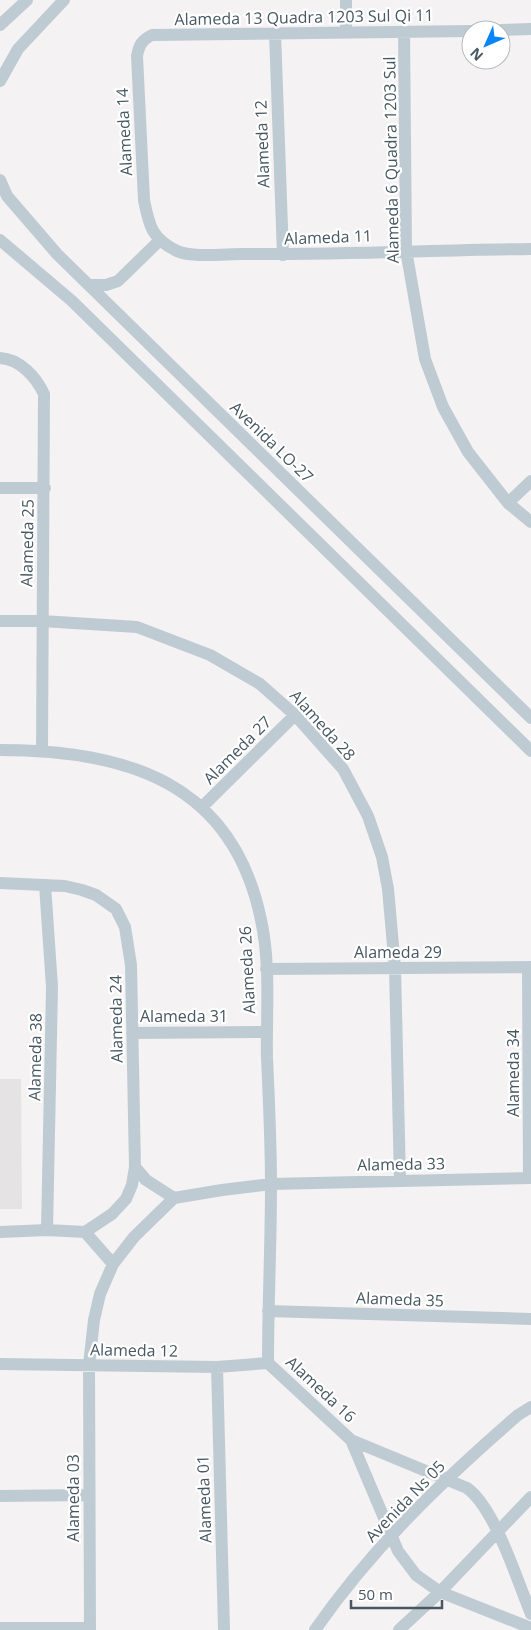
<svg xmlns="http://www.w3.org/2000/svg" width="531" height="1630" font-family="'Open Sans',sans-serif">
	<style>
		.education { fill: #e6e3e4 }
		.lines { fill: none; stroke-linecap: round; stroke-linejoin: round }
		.minor { stroke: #bfcbd3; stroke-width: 12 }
		.labels { text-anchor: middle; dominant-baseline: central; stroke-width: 4.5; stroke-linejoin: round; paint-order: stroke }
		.street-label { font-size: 16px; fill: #475862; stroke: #fff }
	</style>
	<rect width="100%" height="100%" fill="#f4f2f2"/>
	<path class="education" d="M0,1079H21L22,1209H0Z"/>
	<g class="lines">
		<path class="minor" d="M0,25L27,0
			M501,30L531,29
			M471,31L152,35C142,40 139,45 137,56L144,200C149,226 152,239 177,251C192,258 225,254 242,254C338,255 435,250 531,249
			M346,32V0
			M404,32L406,250L425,359L443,407L468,452L508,503L531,522
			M275,33L283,255
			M0,81L18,49L64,0
			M0,180L7,196L57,254L531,718
			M0,240L72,301L531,751
			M89,285H106L118,281L160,240
			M0,358C20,359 36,377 44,394L42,750
			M0,488H45
			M508,503L531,481
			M0,621H42L137,627L210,655L260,684L295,715L343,769L368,816L382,857L388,889L395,968L400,1180
			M0,750C126,750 233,782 261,920C271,965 266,1013 267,1058C269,1101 271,1143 271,1185C271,1244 268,1304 268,1363
			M202,807L295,715
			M0,883L65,886L82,890L96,895L116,909L125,927L131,965L135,1167L132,1185L126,1199L112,1214L85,1232L47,1230L0,1232
			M45,885L52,987L47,1230
			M528,968L529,1178
			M266,969L531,967
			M132,1033L267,1032
			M135,1167L146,1180L174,1198
			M85,1232L113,1264
			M268,1311L531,1319
			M268,1363L351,1440L467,1488C495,1508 517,1580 531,1614
			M0,1364L217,1367L268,1363
			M217,1367L224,1630
			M351,1440L398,1551L416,1575L440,1592L531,1628
			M0,1496L89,1495
			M0,1628H90
			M90,1630L89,1365L94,1320L100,1294L113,1264L134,1237L174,1198L222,1190L271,1184L531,1178
			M315,1630C371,1549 443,1480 518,1415L531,1407
			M399,1630L440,1592L531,1497"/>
	</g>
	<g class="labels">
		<g class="street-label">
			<text transform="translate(304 17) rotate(-1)">Alameda 13 Quadra 1203 Sul Qi 11</text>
			<text transform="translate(124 132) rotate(-93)">Alameda 14</text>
			<text transform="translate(262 144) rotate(-92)">Alameda 12</text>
			<text transform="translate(391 160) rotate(-91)">Alameda 6 Quadra 1203 Sul</text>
			<text transform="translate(328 237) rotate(-2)">Alameda 11</text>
			<text transform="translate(272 442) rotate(44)">Avenida LO-27</text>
			<text transform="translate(27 543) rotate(-89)">Alameda 25</text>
			<text transform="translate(323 725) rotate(48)">Alameda 28</text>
			<text transform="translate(237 750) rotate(-45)">Alameda 27</text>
			<text x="398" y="952">Alameda 29</text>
			<text transform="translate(247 970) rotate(-93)">Alameda 26</text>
			<text x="184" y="1016">Alameda 31</text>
			<text transform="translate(116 1019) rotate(-91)">Alameda 24</text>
			<text transform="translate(35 1057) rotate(-89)">Alameda 38</text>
			<text transform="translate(513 1073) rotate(-90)">Alameda 34</text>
			<text transform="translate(401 1164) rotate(-1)">Alameda 33</text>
			<text transform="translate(400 1299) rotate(2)">Alameda 35</text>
			<text transform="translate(134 1350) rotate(1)">Alameda 12</text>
			<text transform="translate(321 1389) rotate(43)">Alameda 16</text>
			<text transform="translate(73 1498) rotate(-90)">Alameda 03</text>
			<text transform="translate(204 1499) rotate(-92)">Alameda 01</text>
			<text transform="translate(405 1501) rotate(-46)">Avenida Ns 05</text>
		</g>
	</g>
	<g transform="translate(486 45) rotate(225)"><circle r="24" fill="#ffffff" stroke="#b5bcc0"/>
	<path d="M0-4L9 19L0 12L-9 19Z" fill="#0684fa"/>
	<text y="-8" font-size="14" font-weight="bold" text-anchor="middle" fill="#475862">N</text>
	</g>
	<path d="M351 1600v8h91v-8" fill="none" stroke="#475862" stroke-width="2.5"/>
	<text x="358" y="1600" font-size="15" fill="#475862" stroke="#ffffff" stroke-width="4" paint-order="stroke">50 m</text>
</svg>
